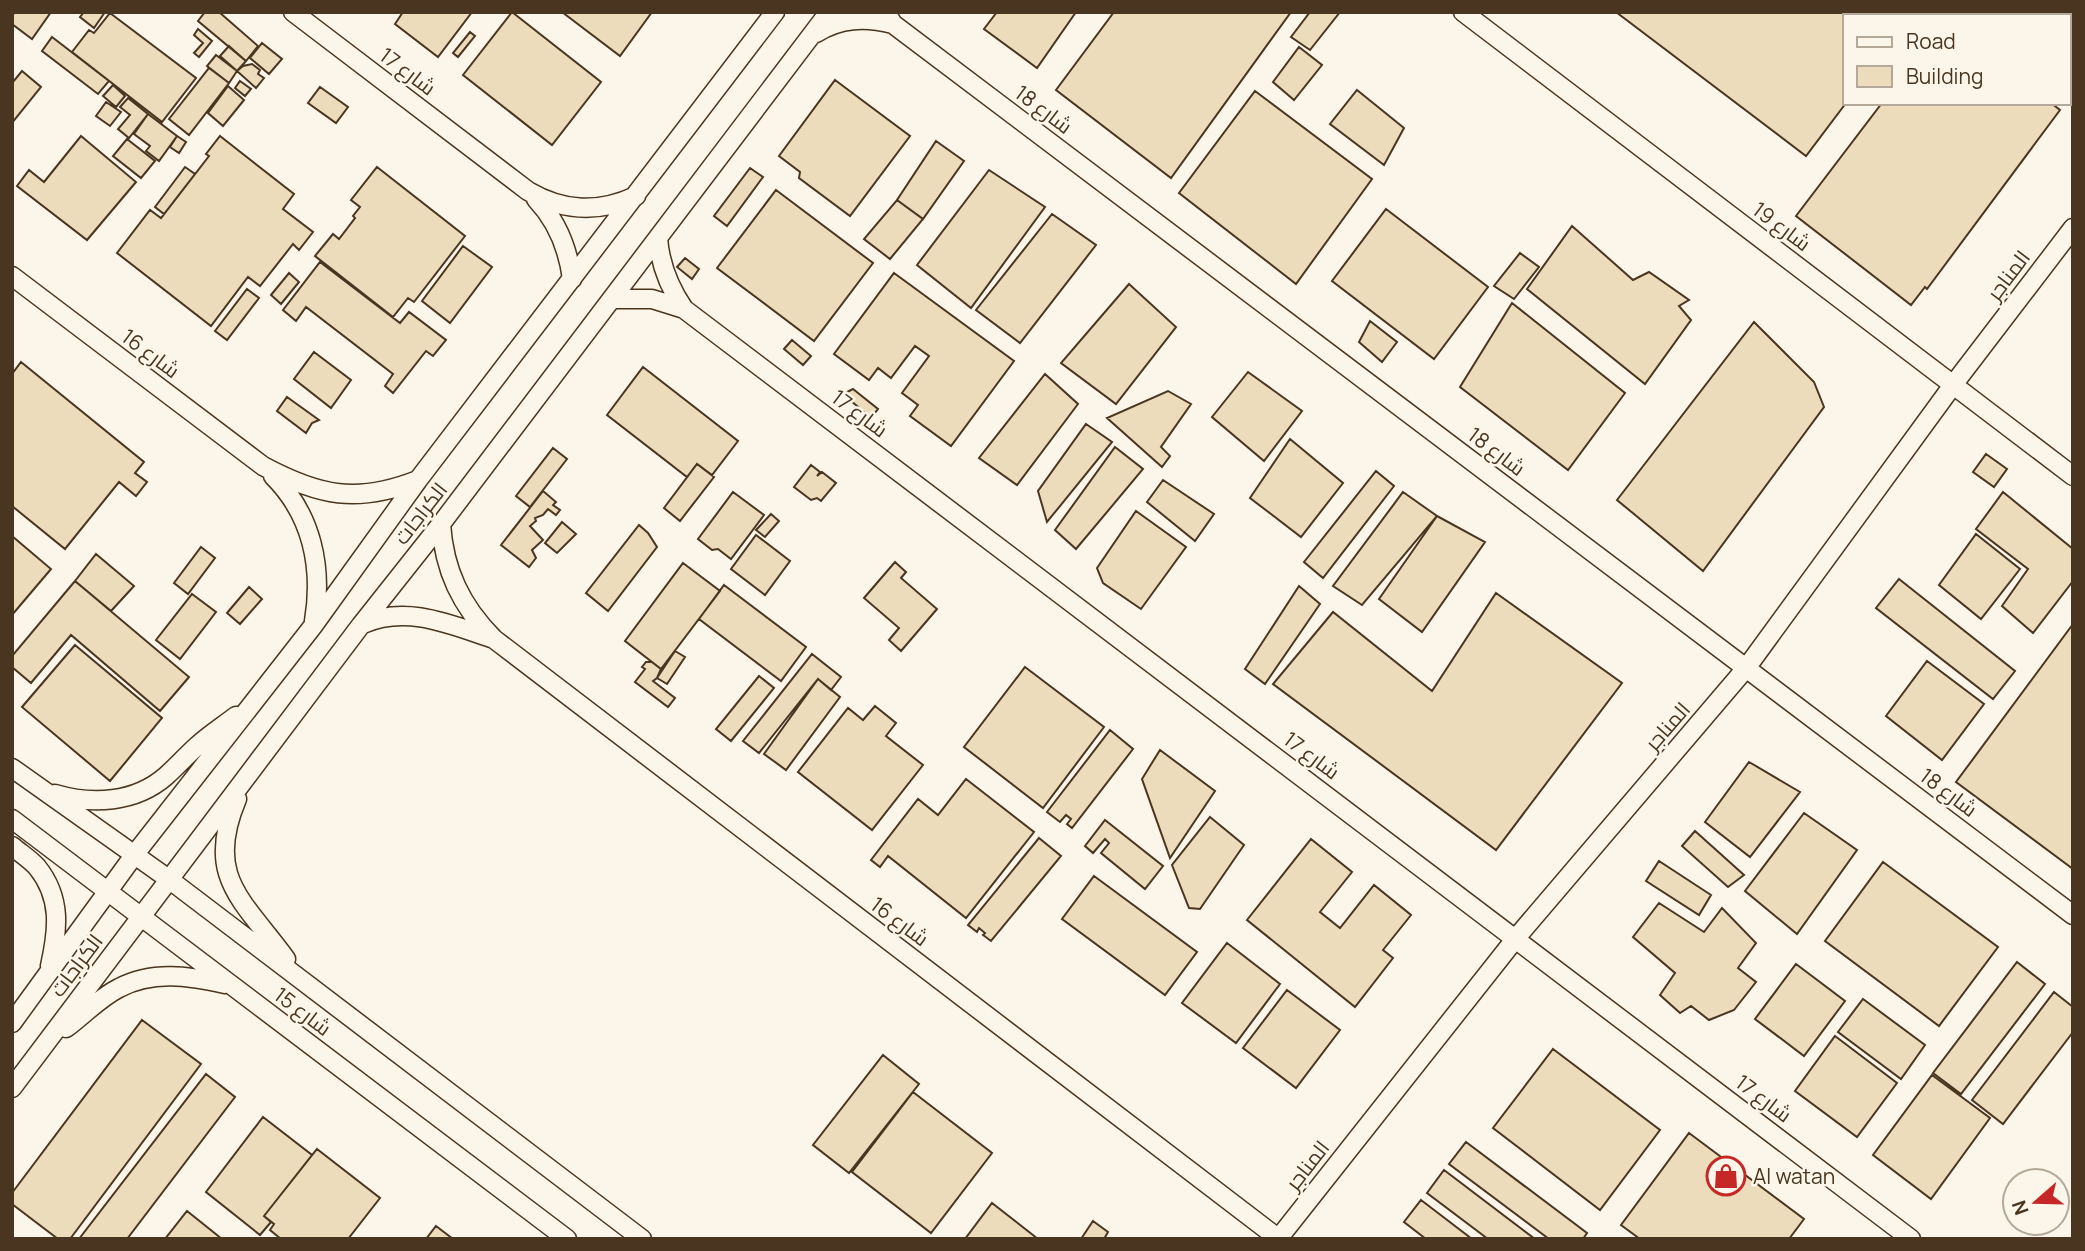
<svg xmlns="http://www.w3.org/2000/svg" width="2085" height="1251" font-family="Manrope,Cairo,sans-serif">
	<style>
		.building { fill: #ecdcbc; stroke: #4a3520; stroke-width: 2 }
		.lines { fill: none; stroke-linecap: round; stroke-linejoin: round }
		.street-casing { stroke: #4a3520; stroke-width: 21 }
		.street { stroke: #fbf6e9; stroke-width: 18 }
		.labels { text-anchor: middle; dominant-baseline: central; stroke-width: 5; stroke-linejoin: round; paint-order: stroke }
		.street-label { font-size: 21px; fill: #4a3520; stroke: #fbf6e9 }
		.poi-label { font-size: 21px; fill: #4a3520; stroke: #fbf6e9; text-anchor: start }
	</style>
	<rect width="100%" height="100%" fill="#fbf6e9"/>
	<path class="building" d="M15,12H51L32,39L12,24V16Z
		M84,12H105L94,28L80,17Z
		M205,12H219L258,46L246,61L198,21Z
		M403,12H472L438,57L395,24Z
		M512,12L601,82L552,145L463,75Z
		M562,12H652L620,56Z
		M997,12H1076L1037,68L984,29Z
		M1114,12H1291L1171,178L1056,90Z
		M1310,12H1340L1310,50L1291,37Z
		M1616,12H1886L1891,16H1845L1846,103L1806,156Z
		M110,13L196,78L162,122L72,52L89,30L94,33Z
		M198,29L212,41L199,57L194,53L203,43L194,35Z
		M470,32L475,36L458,57L453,53Z
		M52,37L109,81L98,94L42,51Z
		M262,43L282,59L269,74L250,58Z
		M229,46L246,61L237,71L220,56Z
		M1299,47L1322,65L1294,100L1273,82Z
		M216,55L237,71L229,83L207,66Z
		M252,64L260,70L258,74L264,78L256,88L237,71L243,66Z
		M209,68L229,83L189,135L169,119Z
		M22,71L41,87L12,123V83Z
		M835,80L910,136L850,216L799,178L800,172L779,156Z
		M240,81L251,89L245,96L235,88Z
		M113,85L125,96L116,107L103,96Z
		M228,86L244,100L223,126L208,113Z
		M320,87L348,107L336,123L308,103Z
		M1357,90L1404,128L1384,165L1330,124Z
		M1255,91L1372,179L1296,284L1179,193Z
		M128,98L148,114L129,138L118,129L130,115L120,107Z
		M106,102L121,112L110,126L96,116Z
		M1882,103H2051L2060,110L1927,289L1925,287L1911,305L1796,216Z
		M148,114L177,136L159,161L146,151L150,146L134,134Z
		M81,136L136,182L87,240L17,186L29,170L44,182Z
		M177,136L186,142L179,153L170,147Z
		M220,136L294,194L283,209L313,232L299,250L293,244L260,286L248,277L211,326L117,253L150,210L161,218L209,156L206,154Z
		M127,139L155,161L141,178L113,156Z
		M936,141L964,161L923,219L897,200Z
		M185,167L195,174L164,214L155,207Z
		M377,167L465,236L414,302L408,298L393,317L315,256L333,234L339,239L355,218L353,216L360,207L351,200Z
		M750,168L763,177L727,226L714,216Z
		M989,170L1045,207L971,308L917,265Z
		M776,190L873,263L814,341L717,268Z
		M897,200L923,219L890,259L864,239Z
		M1386,209L1488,287L1434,359L1332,281Z
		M1052,214L1096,245L1020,343L976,310Z
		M1572,226L1633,280L1649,272L1689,300L1679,306L1691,320L1645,384L1527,289Z
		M463,246L492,267L450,323L422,301Z
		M1520,253L1539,267L1514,299L1494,286Z
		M685,258L699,269L692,279L677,267Z
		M320,262L400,323L409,312L446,340L433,356L426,351L393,393L385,386L393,374L306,307L296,321L283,310Z
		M289,273L299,282L281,304L271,295Z
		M894,273L1014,361L951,446L910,416L918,405L902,393L929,356L915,346L891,378L878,368L869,380L834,354Z
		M1129,284L1176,327L1116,404L1061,363Z
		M247,289L259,298L227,340L215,331Z
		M1512,303L1625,393L1568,470L1460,387Z
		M1370,321L1397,342L1382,362L1359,342Z
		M1754,322L1814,382L1824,407L1703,571L1617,500Z
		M792,340L811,356L803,365L784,349Z
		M314,352L351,380L331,408L294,379Z
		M21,362L144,462L135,473L147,482L136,496L119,482L65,549L12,506V374Z
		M643,367L738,441L712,475L697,464L687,477L607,415Z
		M1248,372L1302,411L1264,461L1212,417Z
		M1045,374L1078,404L1017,485L979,458Z
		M853,389L878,409L871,418L843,394Z
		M1168,391L1191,404L1161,447L1170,456L1162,467L1107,418Z
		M287,397L319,420L312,423L306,433L277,411Z
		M1086,424L1112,442L1047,522L1038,491Z
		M1290,439L1343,483L1301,537L1250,498Z
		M1115,447L1143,469L1076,549L1055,530Z
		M553,448L567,459L530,507L516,496Z
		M1986,454L2007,469L1994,487L1973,472Z
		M697,464L714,477L680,521L664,508Z
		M811,465L820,472L817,476L822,472L836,483L821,501L817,498L811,500L794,487Z
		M1376,471L1394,486L1323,578L1304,562Z
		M1163,480L1214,514L1195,541L1147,502Z
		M543,491L556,502L553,505L560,510L556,515L548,509L543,515L535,518L536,521L530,526L543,540L532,550L536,558L529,567L501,545Z
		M733,492L764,515L731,559L718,549L712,550L698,539Z
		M1403,492L1437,516L1362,605L1333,586Z
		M2003,492L2073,549V581L2033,633L2002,606L2028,569L1976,529Z
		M1136,511L1186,547L1141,609L1103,583L1097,568Z
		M771,514L779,521L765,537L756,530Z
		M1437,516L1485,542L1422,632L1379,599Z
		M562,522L576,534L557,553L545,543Z
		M639,525L648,533L657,547L608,611L586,593Z
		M1976,534L2020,569L1981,619L1939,585Z
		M756,535L790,561L765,595L731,569Z
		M12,536L51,569L12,615Z
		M201,547L215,558L188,594L174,583Z
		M96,554L134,586L111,611L75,581Z
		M895,562L906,572L901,578L937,609L901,651L889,640L899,628L864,598Z
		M683,563L720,591L661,669L625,641Z
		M1899,579L2015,671L1993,699L1876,608Z
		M75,581L189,677L160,711L71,635L31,683L12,667V656Z
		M724,585L806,647L781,681L699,619Z
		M1299,586L1320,604L1265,684L1245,669Z
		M249,587L262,599L240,624L227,613Z
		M1496,593L1622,683L1496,850L1273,684L1333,612L1432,691Z
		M192,594L216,612L180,659L156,640Z
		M2073,624V869L1956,782Z
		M75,645L162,718L110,781L22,707Z
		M675,651L685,657L667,684L657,678Z
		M812,654L841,677L831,690L818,679L759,753L743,741Z
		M1927,661L1984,704L1942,760L1886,716Z
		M646,662H652L661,669L657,678L653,681L675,698L668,707L635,682L645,669L642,667Z
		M1025,667L1104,727L1043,808L964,747Z
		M759,676L774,688L731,741L716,729Z
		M818,679L840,697L786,770L764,754Z
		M875,706L896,723L886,736L923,765L872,830L798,772L848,708L863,720Z
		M1110,730L1133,749L1072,828L1067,824L1071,819L1066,815L1060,822L1047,812Z
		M1160,750L1215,791L1170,858L1142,779Z
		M1749,762L1800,792L1750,857L1705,822Z
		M966,779L1034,832L966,918L888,856L880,867L871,860L918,799L938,815Z
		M1804,813L1857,850L1797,934L1745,891Z
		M1210,817L1244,845L1200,909L1189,908L1172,865Z
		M1105,820L1163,866L1145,889L1101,853L1109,843L1105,839L1093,853L1085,846Z
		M1695,831L1744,875L1728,887L1682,846Z
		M1039,838L1061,856L991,941L983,935L985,933L979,928L977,932L968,925Z
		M1311,839L1352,872L1320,912L1340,928L1374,885L1411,915L1383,950L1393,958L1355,1007L1247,920Z
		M1659,861L1711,895L1699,915L1646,881Z
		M1883,862L1998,947L1939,1026L1825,941Z
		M1094,876L1197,952L1165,995L1062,919Z
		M1659,903L1704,932L1722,908L1756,943L1738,968L1756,982L1734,1010L1709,1020L1691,1006L1680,1013L1660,995L1675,973L1633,937Z
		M1227,943L1280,984L1236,1043L1182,1003Z
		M2017,962L2045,984L1961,1094L1933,1073Z
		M1796,964L1845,1001L1804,1056L1755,1019Z
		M1287,990L1340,1030L1296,1088L1243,1048Z
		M2054,992L2073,1007V1032L2003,1124L1972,1100Z
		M1863,999L1925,1045L1901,1079L1838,1032Z
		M142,1020L201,1064L70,1239H58L12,1204V1193Z
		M1835,1036L1897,1083L1857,1137L1795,1091Z
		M1553,1049L1660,1130L1600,1210L1493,1128Z
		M883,1055L919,1084L849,1173L813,1145Z
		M206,1074L235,1097L127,1239H79Z
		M1932,1075L1990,1118L1931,1199L1873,1155Z
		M913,1092L992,1153L931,1233L852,1172Z
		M263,1117L312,1155L264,1216L271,1222L260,1235L206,1192Z
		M1689,1133L1804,1219L1789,1239H1640L1621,1225Z
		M1466,1142L1587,1233L1583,1239H1549L1449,1164Z
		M317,1149L380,1198L348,1239H281L270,1230L274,1224L264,1216Z
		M1444,1170L1535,1239H1488L1427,1193Z
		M1421,1200L1472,1239H1426L1404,1222Z
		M992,1203L1038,1239H965Z
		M187,1211L222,1239H165Z
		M1093,1221L1108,1232L1104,1239H1081Z
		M436,1226L453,1239H426Z"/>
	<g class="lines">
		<defs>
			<path id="street" d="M293,12L528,191C564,212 599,213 636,196
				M886,12L893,24L2073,915
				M1463,12L2073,476
				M2050,12L2055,16
				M2069,27L2073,29
				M816,33C840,18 865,17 893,24
				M536,199C557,221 568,249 572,279
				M658,238C660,265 669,287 684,309L1911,1239
				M12,276L263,466C319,496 357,504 418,480
				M612,299H652L684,309
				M273,476C312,515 323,567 314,621
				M441,524C444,570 461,606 494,639L1279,1239
				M363,624C406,605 449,624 491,638
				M12,768L170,880L642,1239
				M55,794C92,805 135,803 166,776C177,766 187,755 197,746C209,735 223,726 236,716
				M237,799C204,877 243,900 286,959
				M12,819L567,1239
				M12,846C20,853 30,859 37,867C62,898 58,930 50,966
				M12,1023L135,854L313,626L418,480L775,12
				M66,1028C84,1015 99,998 119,988C153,970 189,976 225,984
				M12,1088L361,625L441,524L829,12
				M1278,1239L1516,938L1747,667L1953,385L2073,228"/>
		</defs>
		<use href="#street" class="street-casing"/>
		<use href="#street" class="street"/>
	</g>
	<defs>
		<symbol id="shop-ring" viewBox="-11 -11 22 22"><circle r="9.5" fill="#fbf6e9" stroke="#c62828" stroke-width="1.5"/><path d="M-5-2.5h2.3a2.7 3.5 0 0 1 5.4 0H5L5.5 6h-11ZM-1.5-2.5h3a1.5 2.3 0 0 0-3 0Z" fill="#c62828"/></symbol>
	</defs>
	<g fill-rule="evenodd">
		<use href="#shop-ring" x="1704" y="1154" width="44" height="44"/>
	</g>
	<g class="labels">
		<g class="street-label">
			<text transform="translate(408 71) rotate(37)">شارع 17</text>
			<text transform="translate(1044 109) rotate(37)">شارع 18</text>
			<text transform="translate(1782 226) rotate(37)">شارع 19</text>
			<text transform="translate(2008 275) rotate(-53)">المناجر</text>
			<text transform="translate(151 353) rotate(37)">شارع 16</text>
			<text transform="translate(860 413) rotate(37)">شارع 17</text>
			<text transform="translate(1497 451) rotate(37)">شارع 18</text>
			<text transform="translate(420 513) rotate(-52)">الكراجات</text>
			<text transform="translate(1667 726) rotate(-49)">المناجر</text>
			<text transform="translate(1312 755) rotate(37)">شارع 17</text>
			<text transform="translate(1949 792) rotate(37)">شارع 18</text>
			<text transform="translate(900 921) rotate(37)">شارع 16</text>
			<text transform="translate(76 965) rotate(-53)">الكراجات</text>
			<text transform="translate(303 1011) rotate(37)">شارع 15</text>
			<text transform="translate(1764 1098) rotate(37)">شارع 17</text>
			<text transform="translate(1307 1165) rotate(-52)">المناجر</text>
		</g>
		<g class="poi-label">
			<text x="1753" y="1176">Al watan</text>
		</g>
	</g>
	<rect width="2085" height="1251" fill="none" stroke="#4a3520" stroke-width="28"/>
	<rect x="1843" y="14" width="228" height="91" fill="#fbf6e9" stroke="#b4a999" stroke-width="2"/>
	<rect x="1857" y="37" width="35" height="10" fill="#fbf6e9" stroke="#b4a999" stroke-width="2"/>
	<text x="1906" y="49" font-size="21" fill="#4a3520">Road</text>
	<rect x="1857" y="66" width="35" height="21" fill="#ecdcbc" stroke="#b4a999" stroke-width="2"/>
	<text x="1906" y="84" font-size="21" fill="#4a3520">Building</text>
	<g transform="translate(2036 1202) rotate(250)"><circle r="33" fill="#fbf6e9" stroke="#b4a999" stroke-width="2"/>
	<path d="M0-5L12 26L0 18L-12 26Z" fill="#c62828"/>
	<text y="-10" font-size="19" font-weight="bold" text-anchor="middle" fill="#4a3520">N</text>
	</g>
</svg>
